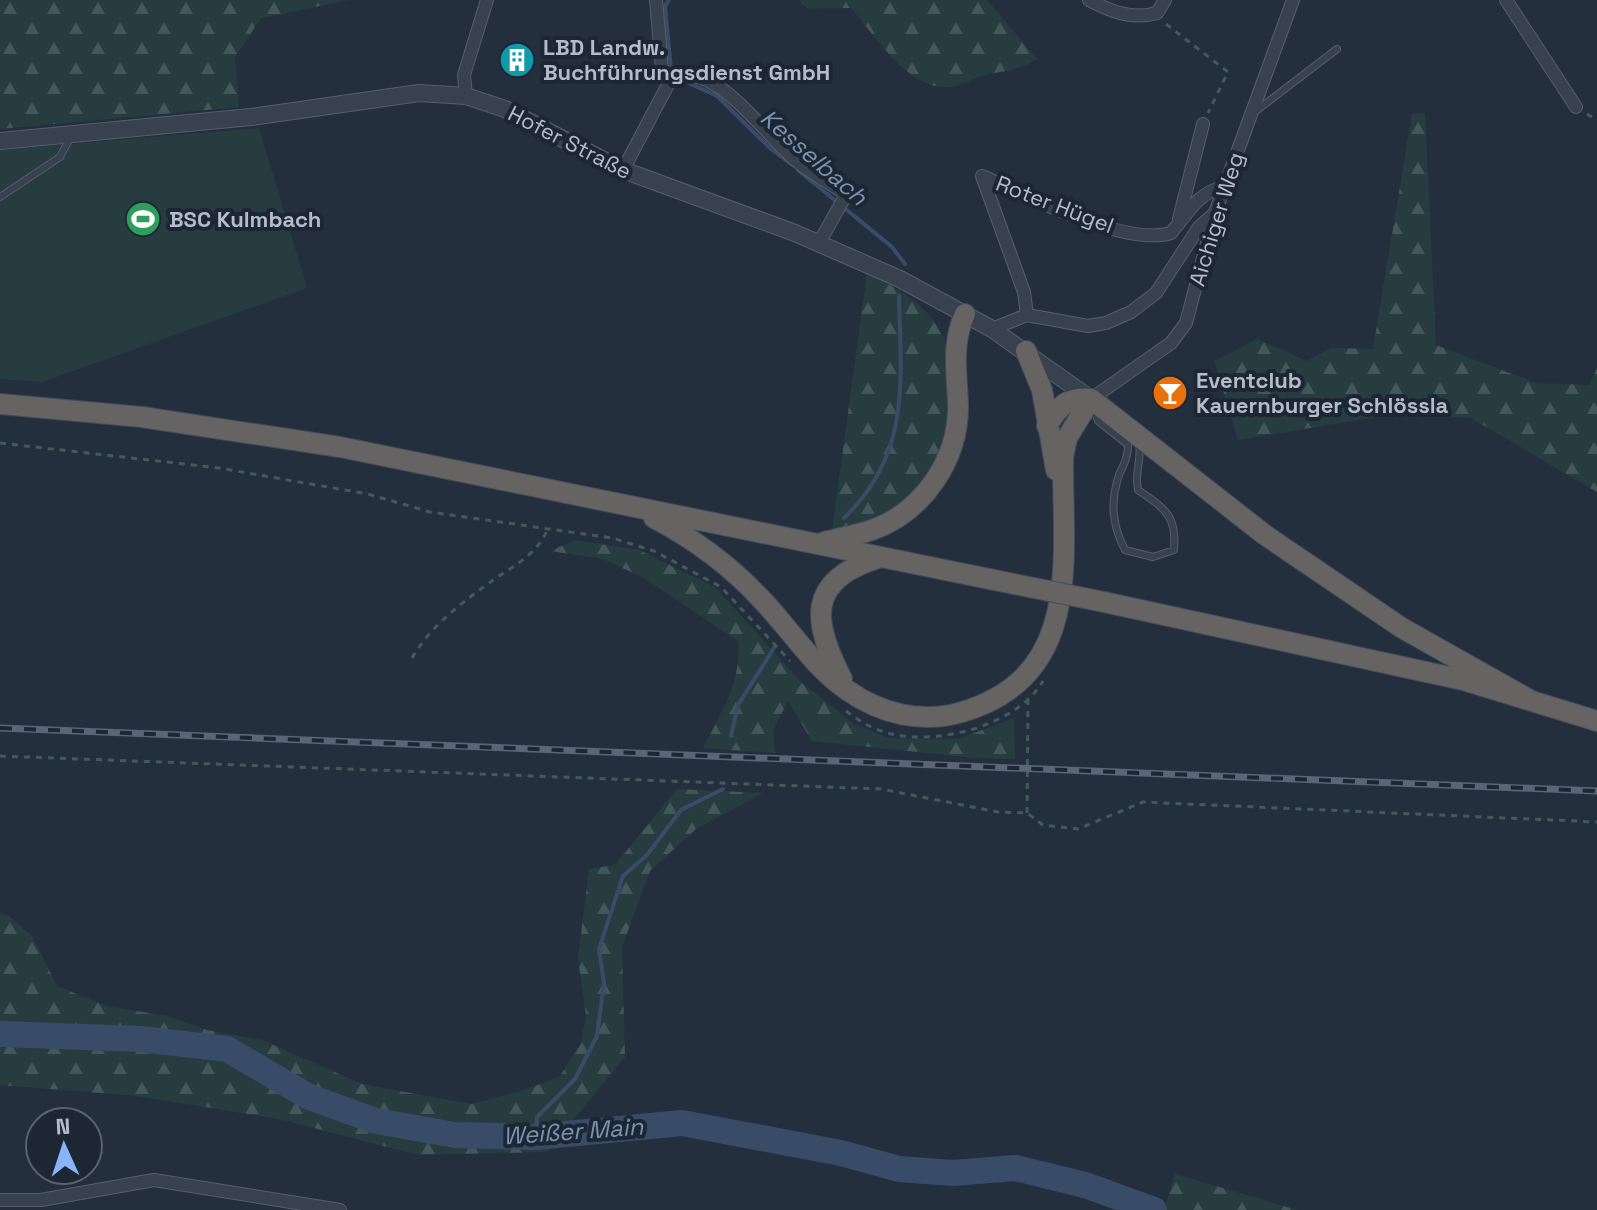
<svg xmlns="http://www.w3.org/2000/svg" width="1597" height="1210" font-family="'Space Grotesk',sans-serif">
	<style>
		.forest { fill: url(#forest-firs) }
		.pitch { fill: #263c3f }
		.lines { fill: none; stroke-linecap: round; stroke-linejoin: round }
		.stream { stroke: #394c67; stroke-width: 4 }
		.river { stroke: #394c67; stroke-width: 26 }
		.service-casing { stroke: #565f6c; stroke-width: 8 }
		.minor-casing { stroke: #565f6c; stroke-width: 14 }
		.tertiary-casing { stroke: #565f6c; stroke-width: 18 }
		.trunk-casing { stroke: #434c59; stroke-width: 22 }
		.path { stroke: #44595c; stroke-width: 3; stroke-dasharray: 6 6; stroke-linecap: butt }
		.service { stroke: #38414e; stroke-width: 6 }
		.minor { stroke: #38414e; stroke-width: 12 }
		.tertiary { stroke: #38414e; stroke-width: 16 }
		.trunk { stroke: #656462; stroke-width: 20 }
		.rail-casing { stroke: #5a6575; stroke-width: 7 }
		.rail { stroke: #1d2633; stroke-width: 4; stroke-dasharray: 12; stroke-linecap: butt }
		.trunk-bridge-casing { stroke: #434c59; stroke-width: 22; stroke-linecap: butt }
		.trunk-bridge { stroke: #656462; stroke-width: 20 }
		.labels { text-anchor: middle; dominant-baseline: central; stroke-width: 8; stroke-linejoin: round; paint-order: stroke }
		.poi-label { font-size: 22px; font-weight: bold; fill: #b4bcc9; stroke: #1d2633; text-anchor: start }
		.street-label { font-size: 22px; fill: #b4bcc9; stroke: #1d2633 }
		.water-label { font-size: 24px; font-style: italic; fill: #7c92b1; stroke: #1d2633 }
	</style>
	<defs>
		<pattern id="forest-firs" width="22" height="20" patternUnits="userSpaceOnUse" patternTransform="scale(2)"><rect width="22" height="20" fill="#263c3f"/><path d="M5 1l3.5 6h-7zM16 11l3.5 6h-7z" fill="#435659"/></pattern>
	</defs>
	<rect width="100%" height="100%" fill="#242f3e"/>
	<path class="forest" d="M0,0H349L261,18L235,57L239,107L0,129Z
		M799,0H987L1037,59C1017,71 1007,70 985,75C973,78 962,86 949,87C909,91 875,35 851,8L808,9Z
		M1425,113L1436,345L1536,383L1589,385L1597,368V492L1471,418L1399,413L1238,440L1214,361L1257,339L1307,361L1331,348L1373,349L1412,114Z
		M867,273C897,288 926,303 942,334C952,352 950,373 950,394C950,406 951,419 949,431C940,486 884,526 832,531Z
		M575,540L639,550L715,587L801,682L854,724L889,738L958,739L1014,718L1015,759L976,758L812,741L788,701L773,730L775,753L703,748C721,713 742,681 738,641L644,578L603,559L550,551Z
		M677,789L763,793L696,829L650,871L622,947L625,1057L547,1152L418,1155L279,1119L137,1096L0,1085V913L10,917L33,937L57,986L106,1006L167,1016L207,1030L262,1040L362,1084L471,1104L522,1091L560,1076L581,1043L586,1016L578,958L589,869L615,865Z
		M1175,1174L1297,1210H1164Z"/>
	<path class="pitch" d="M259,128L307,288L42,382L0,379V150Z"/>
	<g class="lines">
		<path class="stream" d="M669,0L665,6L671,70L676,74
			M682,80L717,96L771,149L791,164
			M798,170L892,247L905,264
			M844,518C911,454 901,382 899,296
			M731,736L738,705L774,648
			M535,1137L537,1117L575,1079L597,1036L604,983L599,949L623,876L647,855L681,810L723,789"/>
		<path class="river" d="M0,1034L141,1039L227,1049L309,1097L376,1121L455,1135L535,1137L682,1123L841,1153L899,1169L953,1173L1015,1168L1085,1185L1154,1210"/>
		<defs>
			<path id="service" d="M1256,111L1337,49
				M0,197L60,157L71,136
				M1094,410L1098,421L1128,445C1128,457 1124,464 1119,475C1110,502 1112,525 1125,550L1153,557L1174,550C1177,515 1165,509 1138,490C1134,473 1142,461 1139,443"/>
			<path id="minor" d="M656,0L662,69L668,83
				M1089,0C1112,12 1132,20 1157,13L1165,0
				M1506,0L1576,107
				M466,96L464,75L487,0
				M623,170L672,77C719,61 767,139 800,164C814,175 831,183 846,195L819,243
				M982,176C1025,195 1125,247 1171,233C1188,213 1198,192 1224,187
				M982,176L1024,292L1027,315
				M1179,219L1203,124
				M992,329L1027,315L1088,326L1106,323L1131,312L1156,293L1199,227L1215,213
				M1091,399L1171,343L1186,323L1215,213L1293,0
				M0,1200H41L154,1180L340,1210"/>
			<path id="tertiary" d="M0,141L251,117L419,93L466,96L505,109L623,170L795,233L900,279L992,329L1091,399"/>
			<path id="trunk" d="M1026,351L1042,390L1056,470
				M0,404L142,417L340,447L1014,584
				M1047,426C1058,407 1067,396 1091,399L1265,535L1402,628L1530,700
				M654,518C696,540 732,567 764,602C792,632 814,667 847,690C881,714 922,724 962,712C1085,676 1062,556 1063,457L1067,438L1091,399
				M824,542C840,538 857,535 872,530C923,512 959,459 958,405C957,373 951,344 965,314
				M1104,602L1463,680L1597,721
				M842,679C813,622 805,581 878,558"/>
		</defs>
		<use href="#service" class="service-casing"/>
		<use href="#minor" class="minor-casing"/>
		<use href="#tertiary" class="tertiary-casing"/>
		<use href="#trunk" class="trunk-casing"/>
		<path class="path" d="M1166,24L1228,72L1208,113
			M1587,114L1597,120
			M0,443L219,468L368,494L430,512L612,538L654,551L721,587L790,661
			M412,658C430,627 460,604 489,583C511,567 538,555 548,528
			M846,711C862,723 877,732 897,735C943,744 1018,724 1043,681
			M0,756L881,789L998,812L1027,813L1043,825L1078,829L1143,802L1597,822
			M1027,813L1028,701"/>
		<use href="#service" class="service"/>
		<use href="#minor" class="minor"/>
		<use href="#tertiary" class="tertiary"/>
		<use href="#trunk" class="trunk"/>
		<defs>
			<path id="rail" d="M0,728L1597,791"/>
		</defs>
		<use href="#rail" class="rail-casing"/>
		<use href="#rail" class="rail"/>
		<defs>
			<path id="trunk-bridge" d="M1014,584L1104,602"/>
		</defs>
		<use href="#trunk-bridge" class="trunk-bridge-casing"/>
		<use href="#trunk-bridge" class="trunk-bridge"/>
	</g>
	<defs>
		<symbol id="building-disc" viewBox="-11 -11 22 22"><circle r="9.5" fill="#0f9aa8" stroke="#1d2633"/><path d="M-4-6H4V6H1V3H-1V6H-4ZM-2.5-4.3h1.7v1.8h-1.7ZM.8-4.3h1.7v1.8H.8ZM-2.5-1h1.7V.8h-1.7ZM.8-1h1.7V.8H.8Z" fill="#fff"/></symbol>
		<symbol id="stadium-disc" viewBox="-11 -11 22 22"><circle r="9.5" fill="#2e9e5b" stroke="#1d2633"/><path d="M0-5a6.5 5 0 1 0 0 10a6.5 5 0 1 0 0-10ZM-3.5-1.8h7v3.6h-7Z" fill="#fff"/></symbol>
		<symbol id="bar-disc" viewBox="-11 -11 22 22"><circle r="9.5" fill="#e8710a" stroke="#1d2633"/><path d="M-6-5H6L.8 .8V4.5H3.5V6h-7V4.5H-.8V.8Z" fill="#fff"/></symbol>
	</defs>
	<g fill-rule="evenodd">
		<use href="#building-disc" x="497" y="40" width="40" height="40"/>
		<use href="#stadium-disc" x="123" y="199" width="40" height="40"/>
		<use href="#bar-disc" x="1150" y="373" width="40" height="40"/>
	</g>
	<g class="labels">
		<g class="poi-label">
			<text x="543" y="47">LBD Landw.<tspan x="543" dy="25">Buchführungsdienst GmbH</tspan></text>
			<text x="169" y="219">BSC Kulmbach</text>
			<text x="1196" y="380">Eventclub<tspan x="1196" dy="25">Kauernburger Schlössla</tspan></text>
		</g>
		<g class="street-label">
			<text transform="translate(570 142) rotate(27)">Hofer Straße</text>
			<text transform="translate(1055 204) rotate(21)">Roter Hügel</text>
			<text transform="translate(1216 219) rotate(-73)">Aichiger Weg</text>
		</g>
		<g class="water-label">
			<text transform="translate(814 157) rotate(41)">Kesselbach</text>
			<text transform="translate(573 1131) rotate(-4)">Weißer Main</text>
		</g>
	</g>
	<g transform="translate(64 1146) rotate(357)"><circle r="38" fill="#1d2633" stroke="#59626f" stroke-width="2"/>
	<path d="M0-6L14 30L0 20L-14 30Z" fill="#8ab4f8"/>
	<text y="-12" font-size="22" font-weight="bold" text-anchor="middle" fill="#b4bcc9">N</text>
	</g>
</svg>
